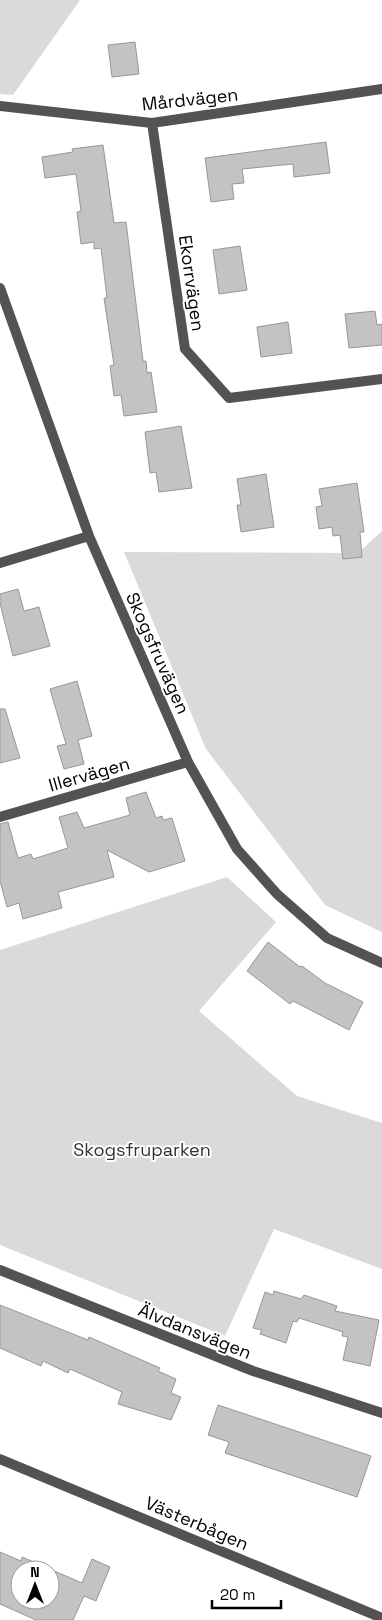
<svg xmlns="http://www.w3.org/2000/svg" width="382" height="1620" font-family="'Space Grotesk',sans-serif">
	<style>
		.green { fill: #dadada }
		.building { fill: #c3c3c3; stroke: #979797; fill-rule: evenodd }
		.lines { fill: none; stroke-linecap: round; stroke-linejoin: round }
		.minor { stroke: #535353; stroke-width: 10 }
		.tertiary { stroke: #535353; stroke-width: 10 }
		.labels { text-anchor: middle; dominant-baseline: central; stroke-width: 4; stroke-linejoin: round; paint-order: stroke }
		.street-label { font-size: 18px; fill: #000; stroke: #fff }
		.park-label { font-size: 18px; fill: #313131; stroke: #fff }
	</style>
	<rect width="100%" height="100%" fill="#fff"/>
	<path class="green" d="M0,0H80L13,95L0,94Z
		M382,531V932L325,905L206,749L124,552L358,553Z
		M227,877L276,922L199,1011L297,1096L382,1123V1269L274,1229L225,1336L0,1245V950Z"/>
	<path class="building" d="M135,42L139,74L112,77L108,45Z
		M326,142L330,173L294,177L293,164L242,169L244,183L232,184L234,199L211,202L205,158Z
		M103,145L114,223L126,222L143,361H146L147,373L151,372L157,412L124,416L121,395L114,396L110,366L114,365L104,298H107L101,248L94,249V242L81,244L77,212L81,211L76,174L45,178L42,157L73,152L72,149Z
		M240,246L247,290L219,294L213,250Z
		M375,311L377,325L382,324V345L349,348L345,314Z
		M288,322L292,353L261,357L257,327Z
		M181,426L192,488L159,492L156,472L150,473L145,432Z
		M266,474L274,527L241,532L237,505H241L237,479Z
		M357,483L364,532H360L362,557L343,559L340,535L333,536L332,527L319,529L316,507L322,506L319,489Z
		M18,589L24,611L39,607L50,646L13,656L0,603V594Z
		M77,681L92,736L78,740L84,764L64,769L57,746L66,744L50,689Z
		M0,709H5L20,758L0,763Z
		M146,792L156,818L162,816L163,820L172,818L185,861L149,872L107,850L114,877L58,892L62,908L23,919L19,903L7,907L0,881V824L8,822L18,858L31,854L33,859L68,848L59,817L77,812L84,828L130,815L126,798Z
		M268,942L300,967L302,966L325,983L363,1002L349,1030L293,1001L290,1004L247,971Z
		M274,1291L301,1299L304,1295L337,1306L335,1311L379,1320L370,1366L343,1360L348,1337L342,1336L343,1332L299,1318L297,1322L293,1321L286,1343L260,1334L262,1330L253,1328L265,1292L273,1295Z
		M0,1305L88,1340L89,1337L160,1368L158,1371L176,1379L171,1393L181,1397L171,1420L118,1404L122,1392L70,1369L68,1373L43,1361L41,1366L0,1348Z
		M218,1405L371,1456L357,1497L225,1453L229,1442L208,1435Z
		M0,1552L21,1561L22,1557L82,1583L92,1559L110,1567L96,1601L84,1596L73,1620H36L0,1604ZM20,1570H50V1600H20Z"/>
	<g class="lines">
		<path class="minor" d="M0,106L152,123L382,89
			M152,123L185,349L229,398L382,379
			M0,288L89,536L188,762L237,849L277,894L327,938L382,963
			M0,563L89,536
			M0,817L188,762
			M0,1270L253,1371L382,1413"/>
		<path class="tertiary" d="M0,1459L382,1618"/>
	</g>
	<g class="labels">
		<g class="street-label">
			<text transform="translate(190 99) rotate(-6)">Mårdvägen</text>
			<text transform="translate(192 283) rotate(82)">Ekorrvägen</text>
			<text transform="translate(158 653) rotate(66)">Skogsfruvägen</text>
			<text transform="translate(89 774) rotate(-16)">Illervägen</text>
			<text transform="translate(195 1331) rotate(22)">Älvdansvägen</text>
			<text transform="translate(197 1523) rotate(23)">Västerbågen</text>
		</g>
		<g class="park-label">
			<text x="142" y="1149">Skogsfruparken</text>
		</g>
	</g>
	<g transform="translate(35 1585)"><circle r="24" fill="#ffffff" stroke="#999999"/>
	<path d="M0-4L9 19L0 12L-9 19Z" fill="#000000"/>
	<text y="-8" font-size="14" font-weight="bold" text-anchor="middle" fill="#000000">N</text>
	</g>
	<path d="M212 1600v8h69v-8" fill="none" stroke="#000000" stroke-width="2.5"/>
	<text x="220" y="1600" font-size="15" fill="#000000" stroke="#ffffff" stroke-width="4" paint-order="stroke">20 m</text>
</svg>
